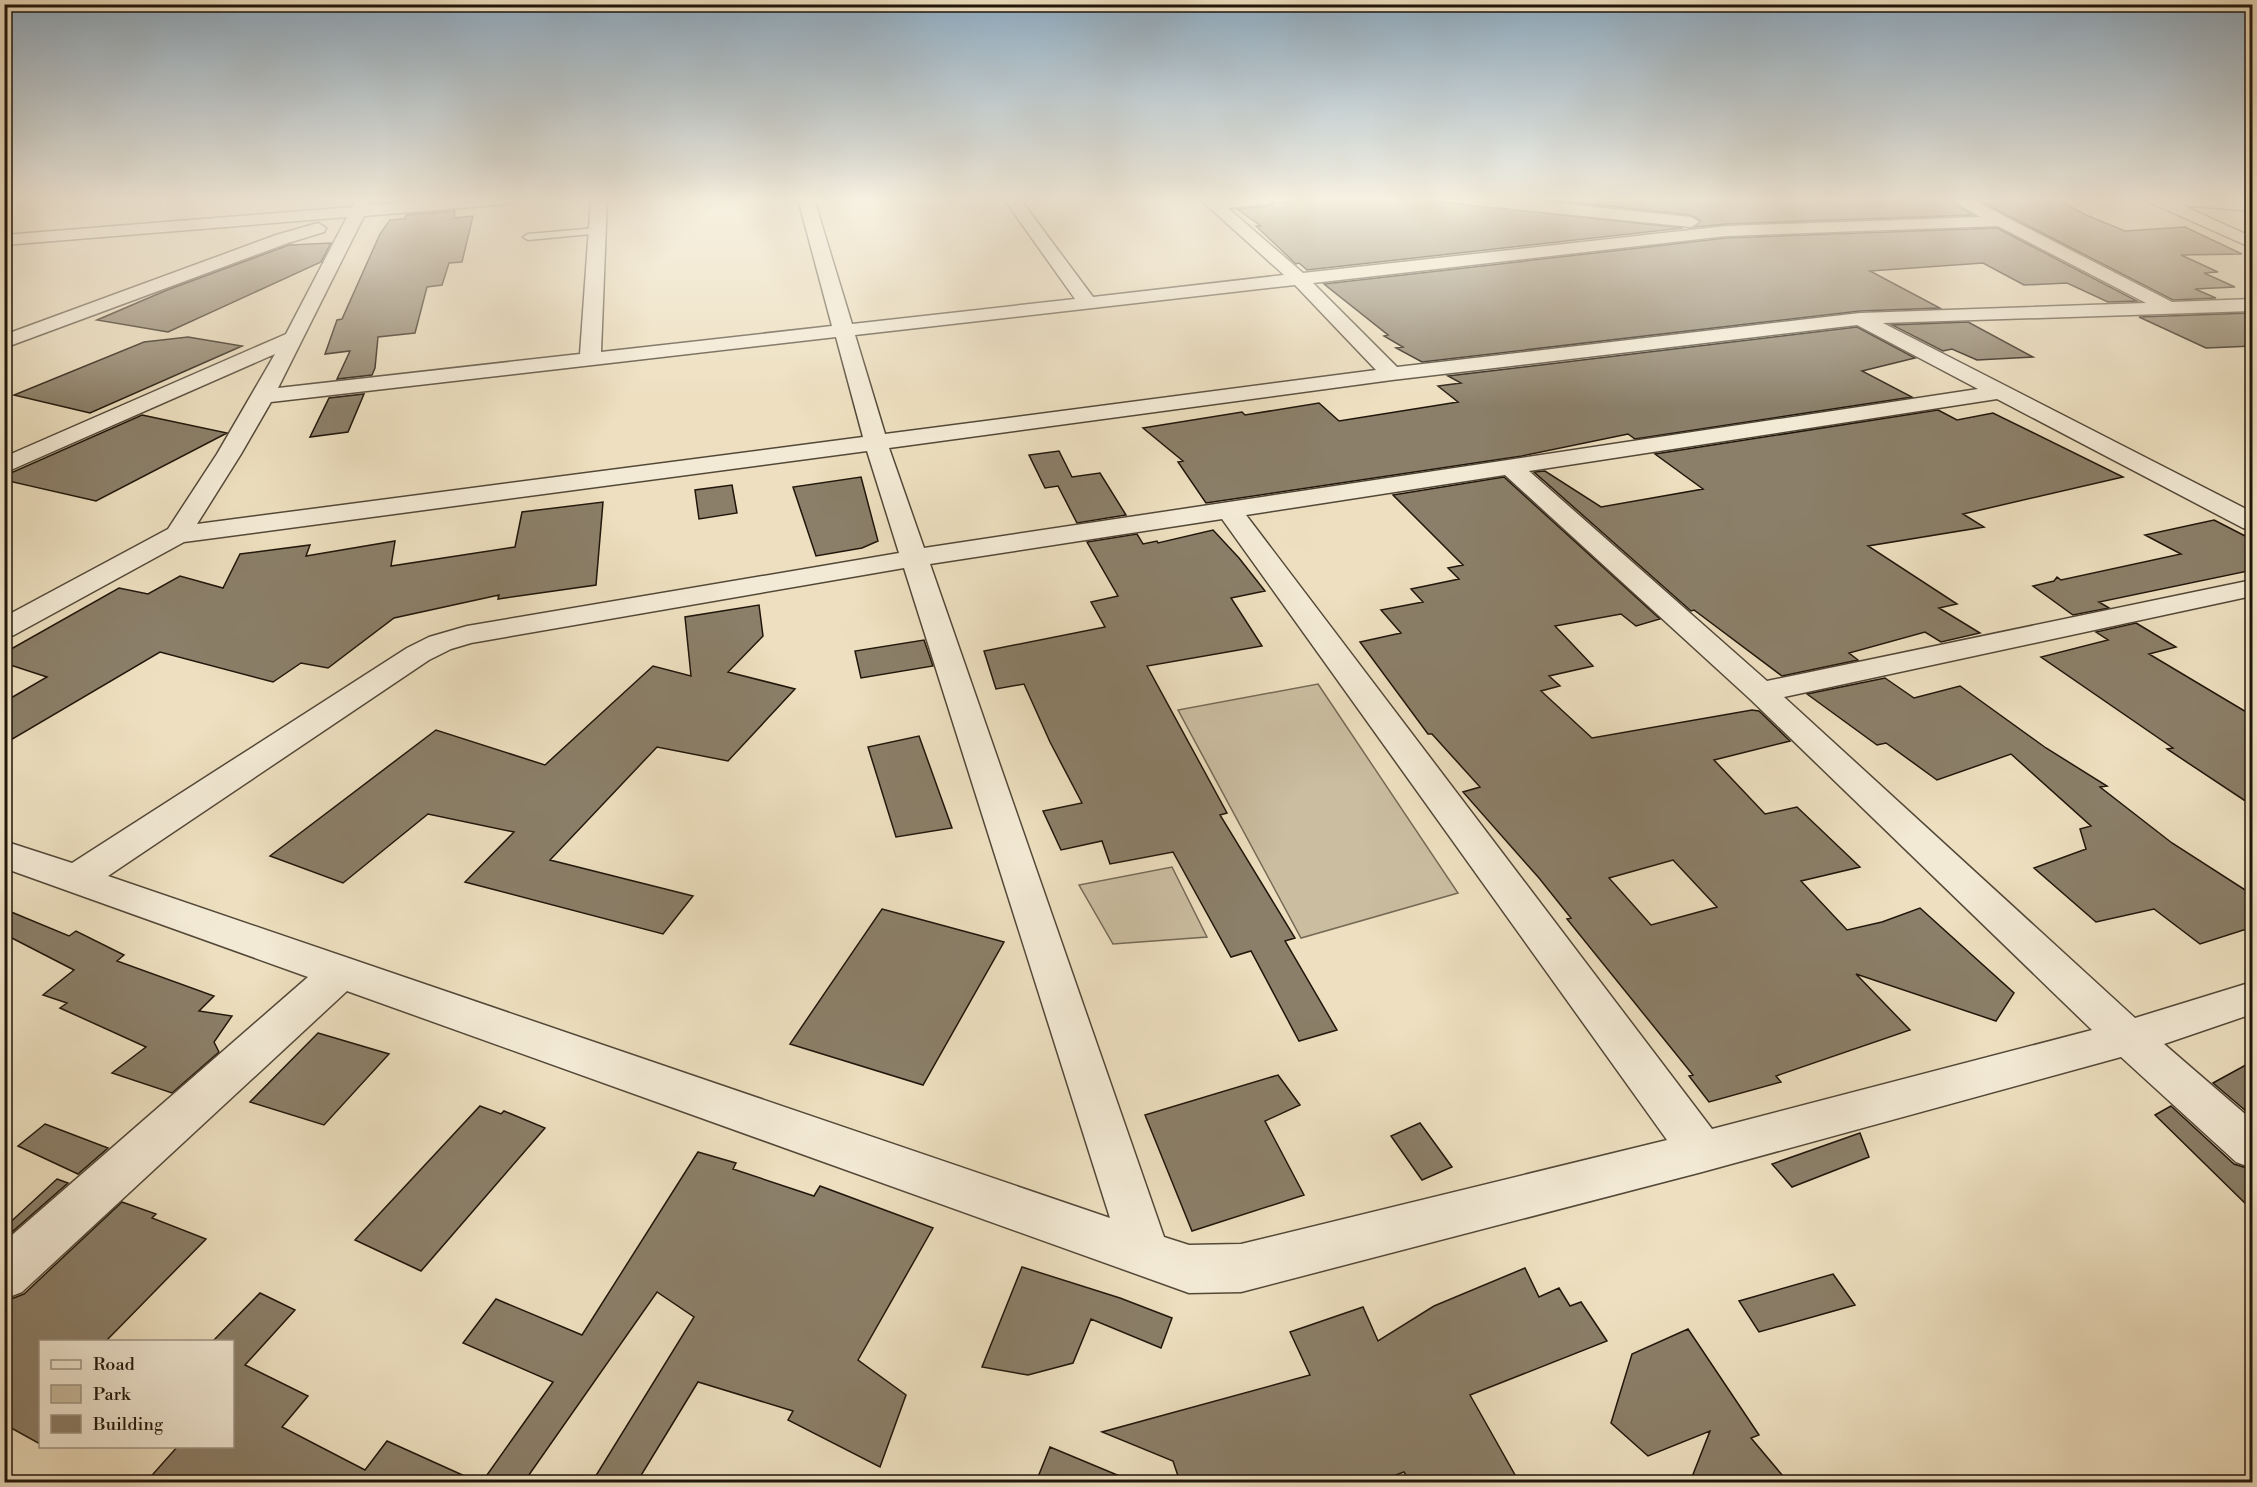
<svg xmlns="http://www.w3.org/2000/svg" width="2257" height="1487" font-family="'Libre Bodoni',serif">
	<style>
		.green { fill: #cabda0; stroke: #756a56; stroke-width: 1.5 }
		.building { fill: #8b7f69; stroke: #20160b; stroke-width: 1.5; fill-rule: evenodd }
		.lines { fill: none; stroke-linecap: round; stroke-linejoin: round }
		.lane-casing { stroke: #534838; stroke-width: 3 }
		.street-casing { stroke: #534838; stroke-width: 3 }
		.lane { fill: #f3ead5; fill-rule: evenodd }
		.street { fill: #f3ead5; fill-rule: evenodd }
	</style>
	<rect width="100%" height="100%" fill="#eddfbf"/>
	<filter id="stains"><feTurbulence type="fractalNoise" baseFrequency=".00333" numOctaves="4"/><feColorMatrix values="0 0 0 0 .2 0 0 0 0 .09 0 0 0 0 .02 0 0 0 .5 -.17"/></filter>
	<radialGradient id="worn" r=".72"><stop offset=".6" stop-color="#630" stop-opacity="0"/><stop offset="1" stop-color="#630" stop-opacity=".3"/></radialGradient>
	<path class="green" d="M1318,684L1458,893L1301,938L1178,710Z
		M1172,867L1207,937L1113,944L1079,885Z"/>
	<path class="building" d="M1319,199H1415L1683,228L1307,270L1299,263L1296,264L1256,226H1261L1237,209L1267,206L1273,203Z
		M1543,199H1948L1972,215L1726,224L1695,227L1701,221L1691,215Z
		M1976,199H2057L2086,215L2125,231L2185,227L2242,254L2181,255L2218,272L2204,273L2235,287L2195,289L2216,298L2173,300Z
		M455,211L454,218L473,216L462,262L449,263L442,285L427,287L415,333L378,337L375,368L372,375L337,379L350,351L325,354L337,320L342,319L380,234L390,220L405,219L406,215Z
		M1997,228L2137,301L2108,302L2067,283L2024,285L1983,263L1870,271L1940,308L1860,311L1422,362L1396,348L1403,347L1384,336L1388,335L1324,284L1726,238Z
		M331,243L321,262L168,332L97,320L167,290L289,245Z
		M2250,313L2253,315V346L2206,348L2139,317Z
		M1968,322L2033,357L1977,360L1952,349L1943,351L1892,325Z
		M1857,327L1915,358L1862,371L1912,397L1635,439L1628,434L1522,456L1206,503L1178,462L1183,461L1143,428L1242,412L1245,415L1319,403L1339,421L1458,402L1438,386L1461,383L1448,376Z
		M188,337L242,346L90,413L14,395L144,342Z
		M364,394L348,432L310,437L329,398Z
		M1938,410L1957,420L1993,413L2123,477L1963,514L1984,527L1868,546L1957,604L1939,608L1980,633L1941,642L1925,632L1849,653L1858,660L1782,676L1694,610L1691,611L1534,472L1545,471L1601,507L1703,489L1655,454Z
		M142,415L227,433L96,501L4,480V476Z
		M1059,451L1072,477L1100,473L1126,515L1077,523L1058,486L1045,488L1029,455Z
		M861,477L878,541L862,548L816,556L793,487Z
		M1504,477L1660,619L1636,626L1621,614L1555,626L1593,666L1549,676L1560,686L1541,691L1592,738L1752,710L1759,711L1790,741L1714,760L1765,814L1797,807L1860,867L1801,881L1847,930L1882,922L1920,908L2014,993L1996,1021L1856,974L1910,1030L1776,1076L1781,1082L1709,1102L1689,1076L1693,1075L1567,919L1571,918L1539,878L1463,792L1480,787L1432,734H1428L1360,642L1401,633L1381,610L1423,602L1411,589L1459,579L1448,568L1463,565L1393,495ZM1673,860L1717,907L1651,925L1609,878Z
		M732,485L737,513L699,519L695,490Z
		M603,502L596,585L498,599L499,595L394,618L328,668L301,663L273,682L160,652L4,744V702L47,677L4,663V653L119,588L148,594L180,576L223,588L240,554L310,545L306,556L395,541L391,566L515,547L522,512Z
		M2214,520L2253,540V570L2099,602L2109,608L2073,615L2033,586L2054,581L2057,577L2061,580L2181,554L2145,535Z
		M1213,530L1239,558L1265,591L1231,598L1262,646L1147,666L1227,813L1220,815L1295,938L1285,941L1337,1030L1299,1041L1251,951L1231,957L1173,852L1110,864L1102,841L1061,850L1043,811L1082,803L1050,742L1024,684L996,689L984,651L1105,627L1091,602L1118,596L1087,542L1137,534L1143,544L1157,541L1158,543Z
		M759,605L763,636L728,672L795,689L728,761L657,747L550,860L693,896L663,934L465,882L514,832L428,814L343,883L270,856L436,730L545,765L653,666L691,676L685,617Z
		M2136,623L2176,647L2149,654L2253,716V806L2167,749L2173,748L2041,657L2108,640L2096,632Z
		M924,640L933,666L861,678L855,651Z
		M1885,678L1914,698L1960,686L2046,748L2107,786L2100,787L2172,843L2253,895V927L2200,944L2154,909L2096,922L2034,868L2086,849L2080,829L2091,826L2011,754L1937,780L1886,743L1877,745L1807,694Z
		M919,736L952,828L896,837L868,747Z
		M4,909L69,936L76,931L124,955L117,961L214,996L199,1011L232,1016L214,1042L219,1052L172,1093L112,1073L146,1047L60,1008L67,1003L43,995L74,970L4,934Z
		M882,909L1004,942L923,1085L790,1044Z
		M318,1033L389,1054L324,1125L250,1102Z
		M2253,1061V1117L2213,1083Z
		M1278,1075L1300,1105L1265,1121L1304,1195L1192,1231L1145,1115Z
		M480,1106L501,1114L504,1111L545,1128L421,1271L355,1240Z
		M2171,1106L2234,1164L2253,1170V1211L2155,1115Z
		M1420,1123L1452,1167L1422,1180L1391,1136Z
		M45,1124L108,1148L78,1174L18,1146Z
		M1860,1133L1869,1157L1792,1187L1772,1164Z
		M698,1152L736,1163L733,1169L814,1196L820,1186L933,1228L858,1360L906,1395L880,1467L788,1420L793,1411L698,1382L637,1482H592L694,1317L657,1292L524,1482H482L553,1382L463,1343L496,1299L582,1335Z
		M57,1179L68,1183L4,1239V1228Z
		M122,1202L156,1214L152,1218L206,1239L106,1341H40V1444L4,1424V1306L11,1299L24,1294Z
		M1022,1267L1120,1298L1172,1318L1161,1348L1091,1319L1073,1363L1028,1375L982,1367Z
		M1525,1268L1539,1297L1559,1288L1570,1306L1581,1302L1607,1341L1470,1395L1519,1482H1410L1404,1472L1377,1482H1180L1173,1461L1102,1432L1310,1375L1290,1332L1363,1307L1378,1341L1434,1306Z
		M1833,1274L1855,1305L1759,1332L1739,1301Z
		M260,1293L295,1310L245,1365L308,1396L282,1427L365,1470L387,1441L478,1482H146L178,1446H232V1341H213Z
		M1688,1329L1759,1435L1751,1438L1788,1482H1690L1710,1431L1648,1456L1611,1423L1632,1354Z
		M1050,1447L1134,1482H1036Z"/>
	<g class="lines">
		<defs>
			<path id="lane" d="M597,228L602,231L601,233L528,240L523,237L528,234Z"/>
			<path id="street" d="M356,199H372L369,205L446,199H516L508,204L364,216L278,388L580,354L591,199H607L601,352L832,326L798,199H814L852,324L1075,299L1004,199H1020L1093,297L1284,275L1200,199H1275L1267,204L1228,208L1303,273L1726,226L1980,217L1950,199H1971L2172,302L2252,299V311L1883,323L2252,512V530L2243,528L1997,399L1529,471L1767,681L2252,580V596L1784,697L2135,1018L2252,982V1014L2164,1044L2252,1120V1168L2236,1162L2121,1057L1702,1172L1241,1292L1189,1293L347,991L22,1292L4,1299V1242L308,977L4,868V841L72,863L407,648L429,637L467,626L899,553L867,451L184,542L14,635L4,638V617L168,529L217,454L275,354L4,473V457L286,334L347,217L4,245V235L352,207ZM1998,226L2146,303L1860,313L1397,367L1313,283L1726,236ZM1295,285L1376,370L885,434L855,335ZM1857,325L1978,389L924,548L889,448L1392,380ZM836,337L863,437L197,524L241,454L271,402ZM1505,475L1750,699L2092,1030L1712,1129L1246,515ZM1222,519L1667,1140L1241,1244L1189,1245L1164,1237L930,564ZM904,568L1110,1218L108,876L429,660L451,649L471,643Z
				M1458,199H1516L1691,217L1699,222L1691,227L1466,204Z
				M2147,199L2252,201V211L2182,205L2252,237V248L2149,202Z
				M318,223L326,228L324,232L288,243L4,348V335L276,235Z"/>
		</defs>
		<use href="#lane" class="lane-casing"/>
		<use href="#street" class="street-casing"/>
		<use href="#lane" class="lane"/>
		<use href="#street" class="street"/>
	</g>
	<linearGradient id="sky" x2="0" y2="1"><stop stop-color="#8eaabf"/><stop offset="0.49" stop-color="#f7f1e2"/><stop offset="1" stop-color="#f7f1e2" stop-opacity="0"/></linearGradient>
	<rect width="2257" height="407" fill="url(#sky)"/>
	<rect width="2257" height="1487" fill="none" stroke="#eddfbf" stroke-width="24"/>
	<rect x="6" y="6" width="2245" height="1475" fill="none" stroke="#20160b" stroke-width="3"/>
	<rect x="12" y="12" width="2233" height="1463" fill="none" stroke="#20160b" stroke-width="1.5"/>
	<rect x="39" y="1340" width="195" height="108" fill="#f3ead5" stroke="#9f9584" stroke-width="1.5"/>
	<rect x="51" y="1360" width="30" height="9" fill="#f3ead5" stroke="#9f9584" stroke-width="1.5"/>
	<text x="93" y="1370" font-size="18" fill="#20160b">Road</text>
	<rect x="51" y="1385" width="30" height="18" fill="#cabda0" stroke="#9f9584" stroke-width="1.5"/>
	<text x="93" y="1400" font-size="18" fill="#20160b">Park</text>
	<rect x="51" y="1415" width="30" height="18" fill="#8b7f69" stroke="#9f9584" stroke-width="1.5"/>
	<text x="93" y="1430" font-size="18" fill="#20160b">Building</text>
	<rect width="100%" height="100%" filter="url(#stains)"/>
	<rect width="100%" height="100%" fill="url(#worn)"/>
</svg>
